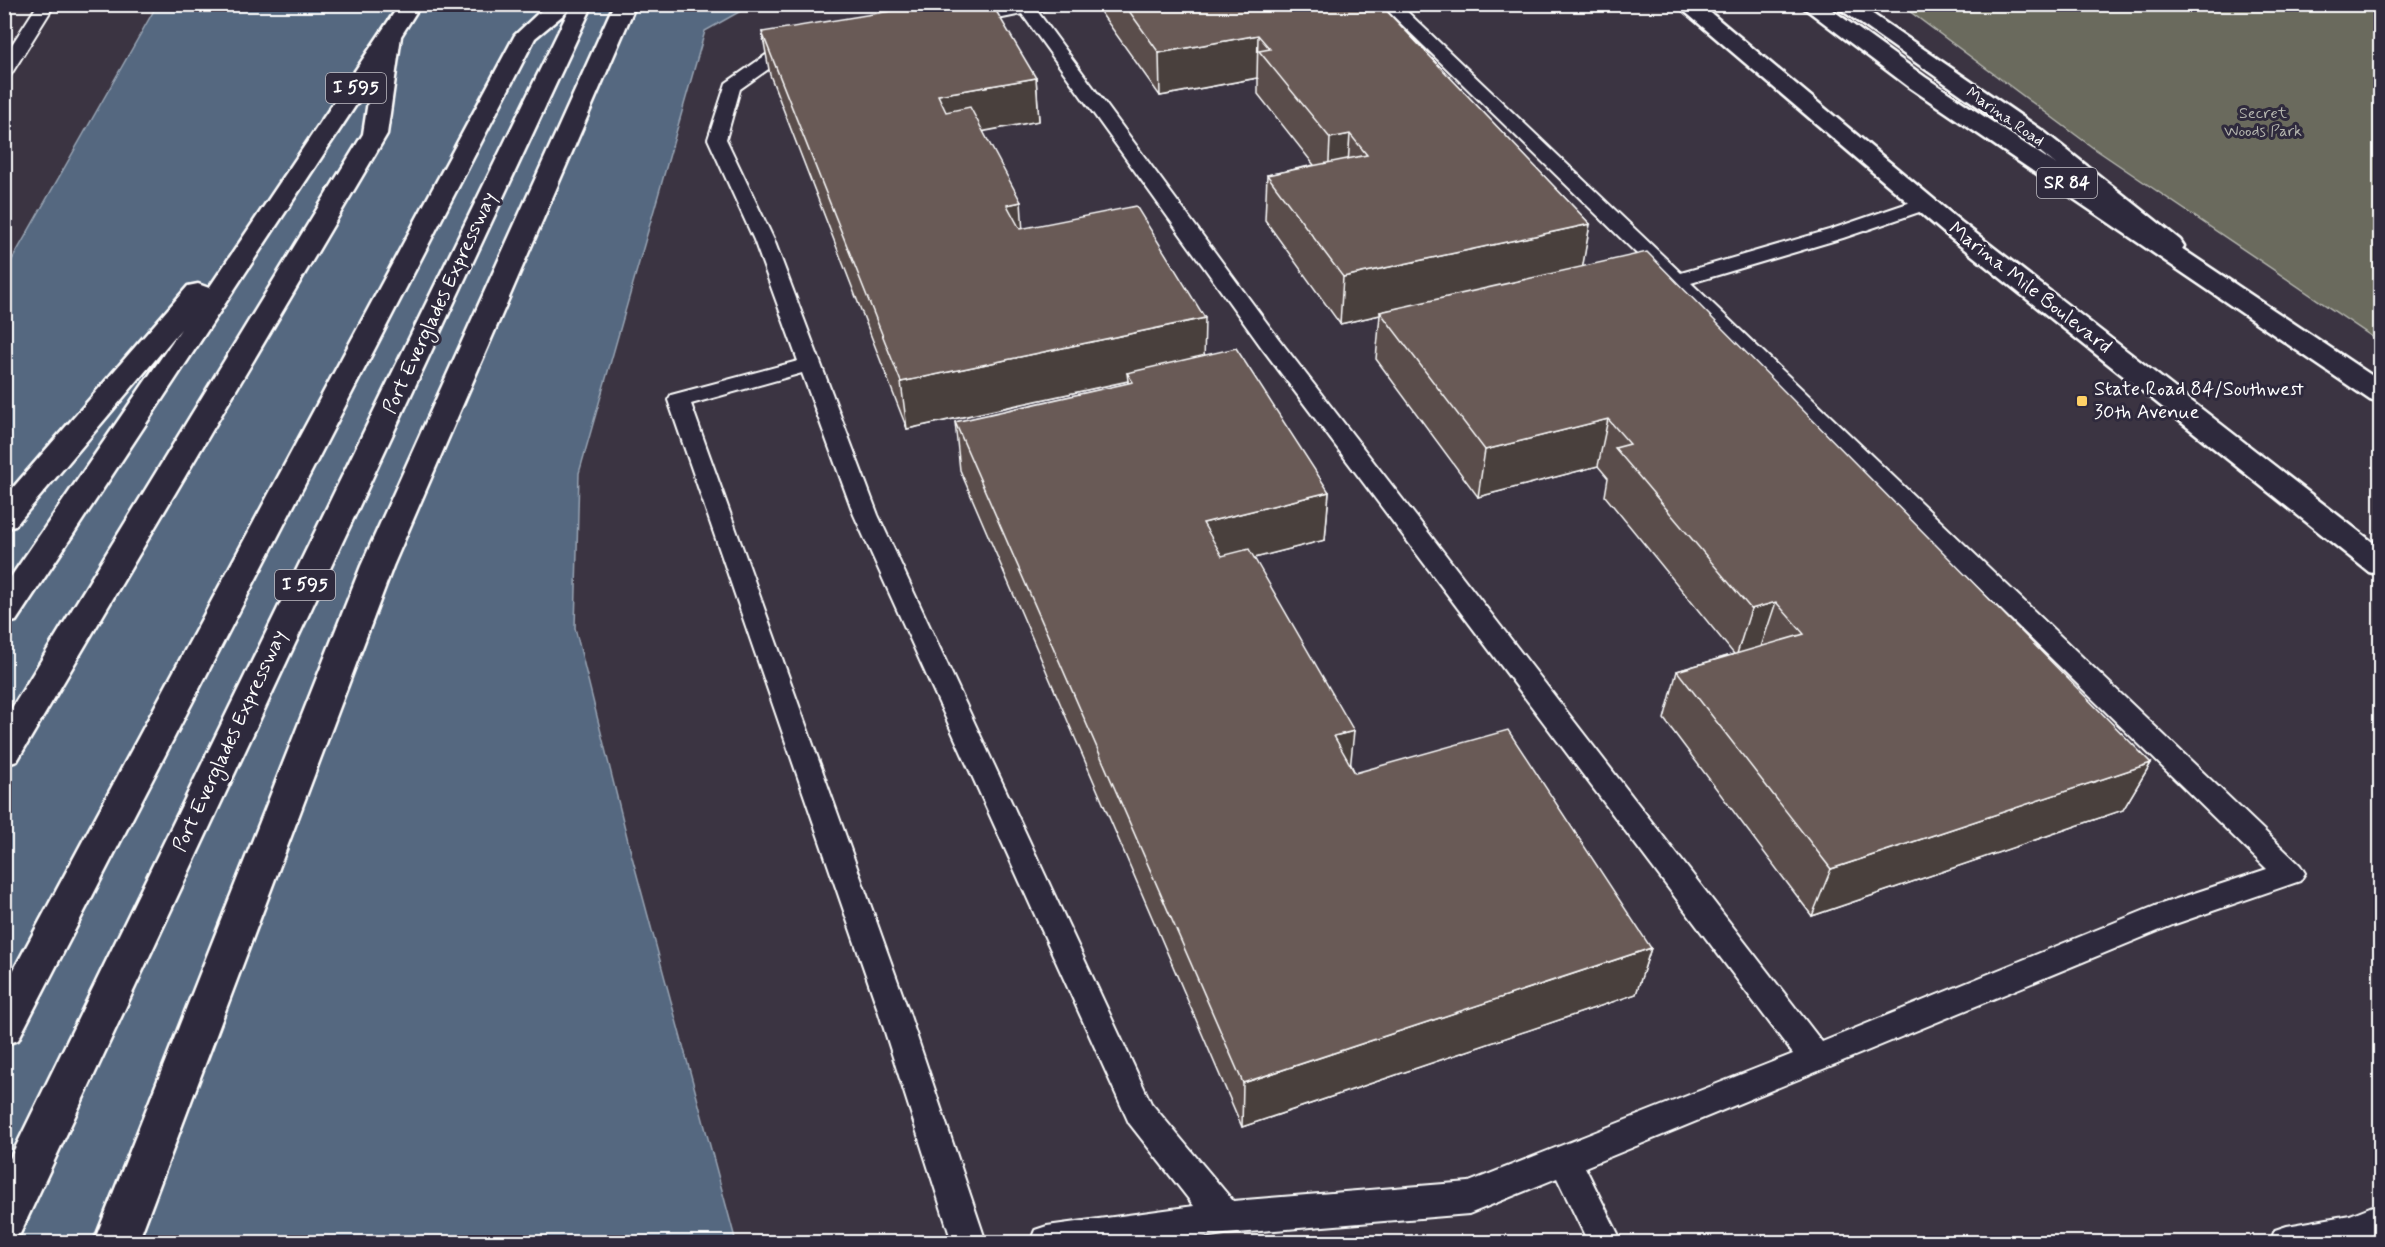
<svg xmlns="http://www.w3.org/2000/svg" width="2385" height="1247" font-family="Mynerve,sans-serif">
	<style>
		.green { fill: #6a6b5d; stroke: #b4b5ae; stroke-width: 1.5 }
		.water { fill: #546780; stroke: #98a4b3; stroke-width: 1.5 }
		.lines { fill: none; stroke-linecap: round; stroke-linejoin: round }
		.lane-casing { stroke: #fff; stroke-width: 4 }
		.street-casing { stroke: #fff; stroke-width: 5 }
		.primary-casing { stroke: #fff; stroke-width: 5 }
		.highway-casing { stroke: #fff; stroke-width: 5 }
		.lane { fill: #2f2a3d; fill-rule: evenodd }
		.street { fill: #2f2a3d; fill-rule: evenodd }
		.primary { fill: #2f2a3d; fill-rule: evenodd }
		.highway { fill: #2f2a3d; fill-rule: evenodd }
		.wall { fill: #5a4d4b; stroke: #fff; stroke-width: 1.5 }
		.shaded-wall { fill: #4a3f3d; stroke: #fff; stroke-width: 1.5 }
		.building { fill: #695a57; stroke: #fff; stroke-width: 1.5 }
		.poi-dot { fill: #ffd166; stroke: #2f2a3d; stroke-width: 2 }
		.labels { text-anchor: middle; dominant-baseline: central; stroke-width: 6; stroke-linejoin: round; paint-order: stroke }
		.far-park-label { font-size: 16px; fill: #b4b5ae; stroke: #2f2a3d }
		.far-street-label { font-size: 16px; fill: #fff; stroke: #2f2a3d }
		.shield { fill: #2f2a3d; stroke: #c1bfc5; stroke-width: 1.5 }
		.shield-label { font-size: 18px; font-weight: bold; fill: #fff }
		.street-label { font-size: 20px; fill: #fff; stroke: #2f2a3d }
		.poi-label { font-size: 20px; fill: #fff; stroke: #2f2a3d; text-anchor: start }
	</style>
	<rect width="100%" height="100%" fill="#3b3442"/>
	<filter id="ink" filterUnits="userSpaceOnUse"><feTurbulence type="fractalNoise" baseFrequency=".0167" numOctaves="2"/><feDisplacementMap in="SourceGraphic" scale="12" xChannelSelector="R" yChannelSelector="G"/><feConvolveMatrix kernelMatrix="1 2 1 2 8 2 1 2 1" color-interpolation-filters="sRGB"/></filter>
	<g filter="url(#ink)">
		<path class="green" d="M1901,5H2380V342L2092,147Z"/>
		<path class="water" d="M157,5H761L746,8L705,31L579,473L575,628L631,853L736,1242H5V272Z"/>
		<g class="lines">
			<defs>
				<path id="lane" d="M38,4H55L10,76L4,77V57Z
					M1019,4H1053L1051,8L1037,11L1278,338L1822,1042L2155,906L2267,869L1381,4H1399L1681,273L1829,230L1917,200H1931L1934,204L1931,208L1843,238L1691,283L2300,865L2305,873L2300,881L2175,924L1585,1167L1622,1242H1588L1557,1178L1469,1214L1225,1234L1163,1242H1030L1035,1230L1047,1226L1194,1206L1129,1123L854,515L802,373L691,404L907,1007L986,1242H952L877,1007L668,400L671,395L798,361L754,240L708,139L726,83L773,50C783,48 794,45 804,47L807,51L804,55L784,58L740,89L726,139L774,240L878,515L1151,1103L1233,1201L1469,1182L1793,1054L1262,348L1022,14L964,26L958,25L956,21L958,17Z
					M2380,1203V1235L2375,1237L2377,1242H2270L2275,1230L2287,1226L2350,1215Z"/>
				<path id="street" d="M1833,4H1858L2043,131L2180,240L2184,246L2180,252L2171,254L2162,252L2027,141Z"/>
				<path id="primary" d="M1676,4H1700L1961,222L2380,548V575L2369,572L1943,232Z
					M1799,4H1824L1925,77L2380,381V403L2370,400L1909,87Z"/>
				<path id="highway" d="M400,4H421L401,36L387,134L17,761L4,765V721L363,134L371,82L16,621L4,624V587L181,329L15,526L4,529V498L188,286L198,284L209,288Z
					M548,4H593L20,1234L4,1240V1171L569,10L535,38L18,1040L4,1045V988L515,35Z
					M614,4H636L393,566L138,1242H94L361,566Z"/>
			</defs>
			<use href="#lane" class="lane-casing"/>
			<use href="#street" class="street-casing"/>
			<use href="#primary" class="primary-casing"/>
			<use href="#highway" class="highway-casing"/>
			<use href="#lane" class="lane"/>
			<use href="#street" class="street"/>
			<use href="#primary" class="primary"/>
			<use href="#highway" class="highway"/>
		</g>
		<path class="wall" d="M1101,4H1380L1590,224L1582,267L2151,763L2123,810L1812,916L1664,719L1677,671L1734,654L1605,496L1608,478L1598,466L1478,497L1376,359L1380,315L1340,324L1265,220L1267,175L1314,165L1258,94V79L1257,78L1160,96L1101,13Z
			M762,32L1036,78L1039,121L983,131L1023,228L1205,355L1329,492L1325,540L1254,558L1355,773L1651,948L1636,994L1242,1127L960,470L955,422L1128,384V381L907,429L770,75Z"/>
		<path class="shaded-wall" d="M1258,35L1257,78L1160,96L1159,53Z
			M1036,78L1039,121L943,139L938,95Z
			M1350,134L1347,179L1328,182L1330,138Z
			M1021,202L1024,248L1007,205Z
			M1590,224L1582,270L1380,312V315L1340,324L1343,277Z
			M1205,318L1204,364L1127,373L1128,381L907,429L901,382Z
			M1608,419L1598,466L1478,497L1485,450Z
			M1329,492L1325,540L1203,571V523Z
			M1776,602L1760,650L1736,657L1751,609Z
			M1354,731L1349,779L1334,736Z
			M2151,763L2123,810L1812,916L1831,869Z
			M1651,948L1636,994L1242,1127L1243,1083Z"/>
		<path class="building" d="M934,4H992L1036,78L938,95L946,112L970,107L1021,202L1007,205L1020,229L1136,206L1205,318L901,382L762,32Z
			M1124,4H1380L1590,224L1343,277L1267,175L1367,155L1350,134L1330,138L1259,51L1270,49L1258,35L1159,53Z
			M1647,252L2151,763L1831,869L1677,671L1804,634L1776,602L1751,609L1615,448L1630,444L1608,419L1485,450L1380,312Z
			M1236,348L1329,492L1203,523L1222,556L1249,549L1354,731L1334,736L1355,773L1508,730L1651,948L1243,1083L955,422L1133,382L1127,373Z"/>
	</g>
	<rect class="poi-dot" x="2076" y="395" width="12" height="12" rx="3"/>
	<g class="labels">
		<g class="far-park-label">
			<text x="2263" y="113">Secret<tspan x="2263" dy="18">Woods Park</tspan></text>
		</g>
		<g class="far-street-label">
			<text transform="translate(2005 117) rotate(35)">Marina Road</text>
		</g>
		<g class="shield">
			<rect x="326" y="73" width="60" height="30" rx="4.5"/>
			<rect x="2037" y="168" width="60" height="30" rx="4.5"/>
			<rect x="275" y="570" width="60" height="30" rx="4.5"/>
		</g>
		<g class="shield-label">
			<text x="356" y="88">I 595</text>
			<text x="2067" y="183">SR 84</text>
			<text x="305" y="585">I 595</text>
		</g>
		<g class="street-label">
			<text transform="translate(2030 288) rotate(38)">Marina Mile Boulevard</text>
			<text transform="translate(440 303) rotate(-65)">Port Everglades Expressway</text>
			<text transform="translate(230 741) rotate(-65)">Port Everglades Expressway</text>
		</g>
		<g class="poi-label">
			<text x="2094" y="389">State Road 84/Southwest<tspan x="2094" dy="23">30th Avenue</tspan></text>
		</g>
	</g>
	<rect width="2385" height="1247" fill="none" stroke="#2f2a3d" stroke-width="24"/>
	<rect x="12" y="12" width="2361" height="1223" fill="none" stroke="#fff" stroke-width="2" filter="url(#ink)"/>
</svg>
